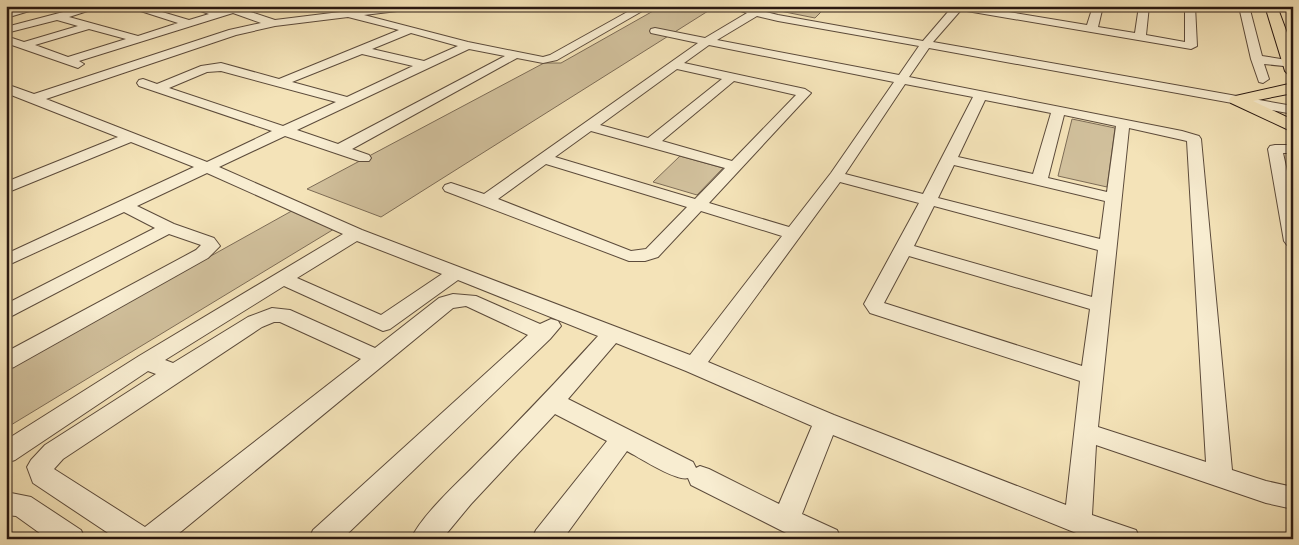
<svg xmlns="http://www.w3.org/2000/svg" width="1299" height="545" font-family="Vollkorn,serif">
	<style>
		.green { fill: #d1c09c; stroke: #7d6c56 }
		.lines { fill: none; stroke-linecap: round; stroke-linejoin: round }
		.minor-casing { stroke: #5c4b3b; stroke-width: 2 }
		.major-casing { stroke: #291811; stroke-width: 2 }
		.minor { fill: #f8edd1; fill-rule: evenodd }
		.major { fill: #f4e3b8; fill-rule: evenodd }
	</style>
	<rect width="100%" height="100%" fill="#f4e3b8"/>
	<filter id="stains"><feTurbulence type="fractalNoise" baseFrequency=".004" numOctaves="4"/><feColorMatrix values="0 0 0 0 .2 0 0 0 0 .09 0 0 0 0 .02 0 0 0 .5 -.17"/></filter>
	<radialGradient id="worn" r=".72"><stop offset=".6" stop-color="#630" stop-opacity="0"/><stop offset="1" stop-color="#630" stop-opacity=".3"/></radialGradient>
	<path class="green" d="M662,6H716L381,217L307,189L544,63H561Z
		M755,6H827L815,18Z
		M1072,119L1115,128L1107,187L1058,176Z
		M680,156L723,168L697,195L653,182Z
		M297,208L339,226L6,428V370Z"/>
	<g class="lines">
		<defs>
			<path id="minor" d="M28,6H46L6,18V12Z
				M86,6H103L69,17L138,36L178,23L125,6H142L189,20L209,14L187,6C197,6 217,11 223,9L218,6H233L275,20L388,6H419L414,9L364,15L468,42L543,57L550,55L638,6H651L557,60L543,63L517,58L352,149L369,155L371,158L369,161H359L285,136L219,167L362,230L690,355L782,236L701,211L658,257L645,261H629L445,191L443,188L445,185L451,183L484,194L698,43L651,33L650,31L651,29L655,28L705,38L747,13L725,6H743L778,15L923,41L953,6H972L1087,25L1093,6H1103L1098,27L1135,33L1139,6H1149L1146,35L1185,42V6H1195L1197,46L1191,49L961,10L933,42L1293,106V114L929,48L909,77L1182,131L1199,136L1201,139L1232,470L1266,481L1293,487V509L1266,503L1096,445L1092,515L1136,530L1140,539H1091L833,435L802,514L837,530L841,539H798L691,485L688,478C677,482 638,457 627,451L563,539H532L536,530L607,441L555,414L471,504L442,539H411C422,514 462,479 482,458C522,418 560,378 598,336L458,280L390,329L383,331L284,286L165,360L173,363L248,317L272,308L290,310L375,348L439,298L453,294L476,296L540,324L551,319L558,321L561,326L550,339L342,539H309L313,530L528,335L466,306L453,308L172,539H117L33,483L27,467L31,460L45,445L156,374L148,371L15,460L6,463V440L139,356L343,234L207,173L137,206L174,224L214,238L220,246L208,258L14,367L6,370V352L196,250L201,245L169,234L6,319V304L155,228L124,212L6,266V254L194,167L131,142L6,193V182L118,137L6,93V84L34,94L229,30L261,23L233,13L79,61L84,64L78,68L6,43V36L24,42L78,26L57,20L6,33V27ZM757,16L778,21L919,46L899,75L717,40ZM348,17L399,30L279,79L221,63L201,66L157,84L143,79L139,80L137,83L139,86L272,131L207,162L46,99L236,35L275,26ZM89,29L126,39L68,57L35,45ZM411,33L458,46L424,61L372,49ZM709,45L894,82L831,173L789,227L709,203L811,93L805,89L684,63ZM469,49L505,56L338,144L297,130ZM362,54L413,66L347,97L292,82ZM677,69L722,79L648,138L600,125ZM221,71L336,102L283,126L169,88L207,72ZM734,81L796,95L732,161L662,141ZM905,84L973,97L923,194L845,174ZM985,100L1051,113L1033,174L958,157ZM1064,115L1116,126L1107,192L1048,178ZM1129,128L1187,141L1206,462L1098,427ZM591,131L725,168L695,199L555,157ZM546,164L687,207L646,249L631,251L498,199ZM954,165L1105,201L1100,239L938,198ZM840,182L919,203L864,304L870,313L1080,381L1066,505L834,415L708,362ZM934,206L1098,250L1092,297L914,246ZM357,241L442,274L381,315L297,278ZM909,256L1090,309L1082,366L884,303ZM274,322H280L361,359L145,527L54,469L63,459L262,327ZM616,343L686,371L812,426L779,504L709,469L700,466L696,468L693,462L568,399Z
				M1221,6H1249L1262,56L1293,61V67L1264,64L1269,79L1263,83L1259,82L1251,59L1240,11Z
				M1275,145H1293V153H1283L1293,198V246L1287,245L1284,241L1268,149L1270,146Z
				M6,492L31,497L81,530L85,539H48L16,516L6,515Z"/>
			<path id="major" d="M1265,6H1277L1293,49V75L1288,74L1285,71Z
				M1293,83V93L1253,101L1293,120V132L1231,103L1229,100L1231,97Z"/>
		</defs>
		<use href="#minor" class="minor-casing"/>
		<use href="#major" class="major-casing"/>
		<use href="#minor" class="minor"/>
		<use href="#major" class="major"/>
	</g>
	<rect width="1299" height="545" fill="none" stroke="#f4e3b8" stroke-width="25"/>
	<rect x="8" y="8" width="1284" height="530" fill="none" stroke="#291811" stroke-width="2.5"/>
	<rect x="12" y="12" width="1274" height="520" fill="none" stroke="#291811"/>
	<rect width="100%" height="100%" filter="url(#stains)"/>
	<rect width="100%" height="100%" fill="url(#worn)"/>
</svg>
